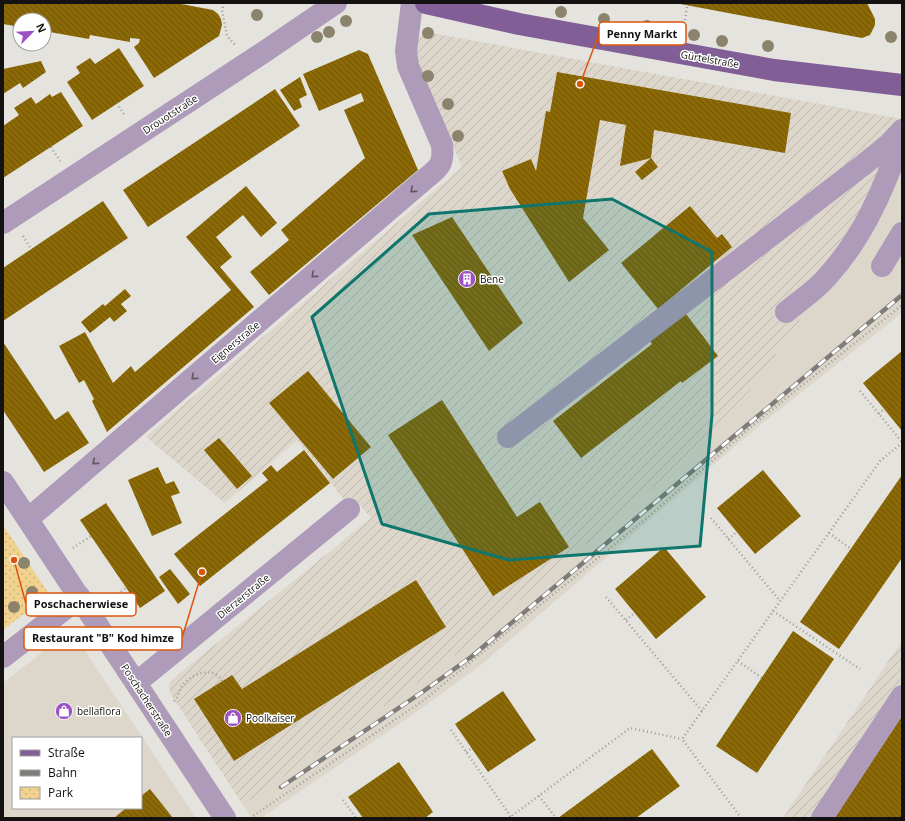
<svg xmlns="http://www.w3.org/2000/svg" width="905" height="821" font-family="'Open Sans',sans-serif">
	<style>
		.built { fill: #ddd7cb; fill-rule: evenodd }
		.industrial { fill: url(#industrial-furrows) }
		.park { fill: url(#park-dots) }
		.building { fill: url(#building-back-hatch) }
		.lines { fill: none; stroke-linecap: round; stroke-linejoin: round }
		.path { stroke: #9e9c97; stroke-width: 2.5; stroke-dasharray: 1 3; stroke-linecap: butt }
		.minor { stroke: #ae9bba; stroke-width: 22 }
		.major { stroke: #815e96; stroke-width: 22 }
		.rail-casing { stroke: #7e7d79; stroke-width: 4.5 }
		.rail { stroke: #fff; stroke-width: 3; stroke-dasharray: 9; stroke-linecap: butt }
		.tree { fill: #8c836d }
		.oneway { stroke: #605665 }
		.marked { fill: #0f766e; fill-opacity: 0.2; stroke: #0f766e; stroke-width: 3; stroke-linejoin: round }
		.labels { text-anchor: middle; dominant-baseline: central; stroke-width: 3; stroke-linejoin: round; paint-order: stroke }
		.street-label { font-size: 10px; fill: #131210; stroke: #fff }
		.poi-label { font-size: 10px; fill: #131210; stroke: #fff; text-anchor: start }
		.leader { fill: none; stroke: #dd550c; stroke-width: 1.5 }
		.callout-dot { fill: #dd550c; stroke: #fff; stroke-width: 1.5 }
		.callout { fill: #fff; stroke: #dd550c; stroke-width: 1.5 }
		.callout-label { font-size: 11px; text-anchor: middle; font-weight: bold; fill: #131210 }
	</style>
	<defs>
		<pattern id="industrial-furrows" width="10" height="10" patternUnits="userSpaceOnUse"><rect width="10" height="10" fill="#ddd7cb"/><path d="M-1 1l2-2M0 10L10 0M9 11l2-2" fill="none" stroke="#bdb8ad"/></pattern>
		<pattern id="park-dots" width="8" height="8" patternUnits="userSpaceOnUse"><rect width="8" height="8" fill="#f1d28f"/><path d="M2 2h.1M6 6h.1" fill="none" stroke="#ceb37a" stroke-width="1.8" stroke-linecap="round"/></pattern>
		<pattern id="building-back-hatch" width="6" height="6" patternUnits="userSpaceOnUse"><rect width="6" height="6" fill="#8b6906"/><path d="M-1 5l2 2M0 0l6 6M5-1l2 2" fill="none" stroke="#705506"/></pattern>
	</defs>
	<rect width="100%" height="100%" fill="#e5e3dd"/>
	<path class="built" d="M902,133V313L755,429L481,665L408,718L261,818H252L243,805L447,662L676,468L722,423L756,383L848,251Z
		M69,639L80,643L196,818H3V683L55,642ZM13,738H141V808H13Z"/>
	<path class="industrial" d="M426,32L902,119V133L848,251L756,383L722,423L676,468L447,662L243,805L170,693L169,685L170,681L371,518L357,501L349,506L297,440L225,503L146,437L462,167L414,54L419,37Z
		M902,641V818H783Z"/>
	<path class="park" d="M3,525L49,594L3,630Z"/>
	<path class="building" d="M3,3H176L213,10L218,14L221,19L222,25L219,36L154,78L134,47L139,43L140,39L130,38V42L90,35L89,39L44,31V20H20V27L3,24Z
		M675,3H867L875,19V25L870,35L862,38Z
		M119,48L144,86L92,120L67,82L80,73L76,67L90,58L95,64Z
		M359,50L368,54L418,170L269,295L250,272L289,240L281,230L365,158L344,110L364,101L361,93L319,111L303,74Z
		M41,61L46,72L23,88L20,83L3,94V69Z
		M557,72L791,113L785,153L654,130L651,158L658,167L642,180L635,172L651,158L620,166L626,125L600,120L583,218L609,250L569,282L510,189L502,171L531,159L536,171L546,111L550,112Z
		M300,77L307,95L299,99L302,107L294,111L280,90Z
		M275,89L300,126L148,227L123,190Z
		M61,92L83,126L3,178V126L19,115L14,108L31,97L36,104L50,94L52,97Z
		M246,186L277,223L261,237L243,215L216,237L232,257L220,267L254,307L107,432L92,401L94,399L84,380L79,383L59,346L85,332L113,383L131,366L135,372L231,290L186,237Z
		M103,201L128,238L3,321V268Z
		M690,206L717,238L722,234L732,247L658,309L621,263Z
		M452,217L523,323L489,351L412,235Z
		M125,289L131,296L121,304L127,311L114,322L110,317L90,333L81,322L103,304L105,306Z
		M686,314L718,356L682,383L681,381L581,458L553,421L652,344L650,341Z
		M3,342L55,420L68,411L89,443L44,472L3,410Z
		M902,351V431L863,383Z
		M308,371L371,447L333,479L269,403Z
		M442,400L517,517L540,502L569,547L493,596L388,435Z
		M219,438L252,476L237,489L204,450Z
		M304,450L330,483L200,586L174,554L268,480L262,473L271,465L277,472Z
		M158,467L166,484L174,481L180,493L171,496L182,523L152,536L128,480Z
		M763,470L801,516L755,554L717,508Z
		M902,475V558L839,649L800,622Z
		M106,503L165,591L140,608L80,520Z
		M664,547L706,597L656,639L615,589Z
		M170,569L190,594L178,604L159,577Z
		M416,580L446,627L234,761L194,699L232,675L242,689Z
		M793,631L834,659L757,773L716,746Z
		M503,691L536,740L488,772L455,724Z
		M902,716V818H834Z
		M652,749L680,786L636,818H558Z
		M399,762L433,812L425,818H363L348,797Z
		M150,789L173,818H114L126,808H141V796Z"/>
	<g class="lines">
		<path class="path" d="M224,3L222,10L227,36L235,45
			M685,20L687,7
			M117,103L125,116
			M51,147L60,161
			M23,236L31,249
			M860,391L902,442
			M879,414L884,409
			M711,518L780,601
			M829,533L851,549
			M728,539L737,532
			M73,548L91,536
			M606,597L702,711
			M108,601L126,588
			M773,611L860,669
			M626,620L635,613
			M738,661L762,678
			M174,701C179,698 178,692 181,687C187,678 202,670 213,673C217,674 220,678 222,681
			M451,730L511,817
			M466,752L472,748
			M539,796L556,818
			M343,800L356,818
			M739,815L682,739L880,461L902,443
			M250,818L424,700L648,517L753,425L902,305
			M509,818L630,728L682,739"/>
		<path class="minor" d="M3,223L264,52L336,3
			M882,266L902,233
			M786,312C799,301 815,291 826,278C863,238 885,187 902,136
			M508,437L867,162L889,144L902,130
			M3,482L225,818
			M28,519L424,180C439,167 444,166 442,145L408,66L406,51L412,3
			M3,657L80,597
			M136,683L349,509
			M822,818L902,696"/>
		<path class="major" d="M426,3L519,24L774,70L902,85"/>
		<defs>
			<path id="rail" d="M281,787L421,693L471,657L902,295"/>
		</defs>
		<use href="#rail" class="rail-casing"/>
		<use href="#rail" class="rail"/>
	</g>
	<g class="tree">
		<circle cx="561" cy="12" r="6"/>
		<circle cx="257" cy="15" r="6"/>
		<circle cx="604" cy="19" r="6"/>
		<circle cx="346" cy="21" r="6"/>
		<circle cx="647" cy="26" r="6"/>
		<circle cx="329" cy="32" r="6"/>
		<circle cx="428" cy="33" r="6"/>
		<circle cx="694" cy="35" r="6"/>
		<circle cx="317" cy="37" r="6"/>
		<circle cx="891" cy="37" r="6"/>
		<circle cx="722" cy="41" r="6"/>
		<circle cx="768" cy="46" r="6"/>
		<circle cx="428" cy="76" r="6"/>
		<circle cx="448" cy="104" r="6"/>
		<circle cx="458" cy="136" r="6"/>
		<circle cx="24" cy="563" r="6"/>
		<circle cx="32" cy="592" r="6"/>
		<circle cx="14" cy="607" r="6"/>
	</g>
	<defs><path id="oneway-chevron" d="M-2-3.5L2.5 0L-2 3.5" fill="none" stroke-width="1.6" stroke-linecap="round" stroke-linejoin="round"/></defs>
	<g class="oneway">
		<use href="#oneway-chevron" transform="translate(413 190) rotate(139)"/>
		<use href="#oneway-chevron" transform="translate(314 275) rotate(140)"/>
		<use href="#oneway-chevron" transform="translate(194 377) rotate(139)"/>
		<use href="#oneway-chevron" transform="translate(95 462) rotate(140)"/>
	</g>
	<path class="marked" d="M612,199L712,252V415L700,546L509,560L382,524L312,317L429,214Z"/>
	<defs>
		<symbol id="building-disc" viewBox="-11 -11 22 22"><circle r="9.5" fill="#9c51c4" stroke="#fff"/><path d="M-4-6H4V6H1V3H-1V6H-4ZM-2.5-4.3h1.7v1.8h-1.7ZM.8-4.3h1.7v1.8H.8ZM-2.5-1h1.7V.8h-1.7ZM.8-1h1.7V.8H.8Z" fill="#fff"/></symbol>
		<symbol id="shop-disc" viewBox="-11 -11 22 22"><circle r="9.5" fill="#9c51c4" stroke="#fff"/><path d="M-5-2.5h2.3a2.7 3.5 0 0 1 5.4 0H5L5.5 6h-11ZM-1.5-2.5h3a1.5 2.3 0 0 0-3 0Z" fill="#fff"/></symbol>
	</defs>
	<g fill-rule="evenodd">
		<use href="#building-disc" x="457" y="269" width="20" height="20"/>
		<use href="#shop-disc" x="54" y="701" width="20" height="20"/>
		<use href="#shop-disc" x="223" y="708" width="20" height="20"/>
	</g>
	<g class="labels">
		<g class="street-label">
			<text transform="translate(710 59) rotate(10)">Gürtelstraße</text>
			<text transform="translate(170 114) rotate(-33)">Drouotstraße</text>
			<text transform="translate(235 342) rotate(-40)">Eignerstraße</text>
			<text transform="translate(243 596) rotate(-39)">Dierzerstraße</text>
			<text transform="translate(147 700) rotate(57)">Poschacherstraße</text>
		</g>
		<g class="poi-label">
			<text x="480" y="279">Bene</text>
			<text x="77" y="711">bellaflora</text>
			<text x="246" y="718">Poolkaiser</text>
		</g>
	</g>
	<path class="leader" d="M580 84L599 34M14 560L26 604M202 572L182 638"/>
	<g class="callout-dot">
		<circle cx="580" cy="84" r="4"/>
		<circle cx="14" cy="560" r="4"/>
		<circle cx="202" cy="572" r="4"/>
	</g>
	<g class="callout">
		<rect x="599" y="22" width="87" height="23" rx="4"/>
		<rect x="26" y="593" width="110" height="23" rx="4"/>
		<rect x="24" y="627" width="158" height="23" rx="4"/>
	</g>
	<g class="callout-label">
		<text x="642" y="38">Penny Markt</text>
		<text x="81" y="608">Poschacherwiese</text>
		<text x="103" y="642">Restaurant "B" Kod himze</text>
	</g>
	<rect width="905" height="821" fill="none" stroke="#131210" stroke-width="8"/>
	<rect x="12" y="737" width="130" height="72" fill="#ffffff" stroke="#a1a09f"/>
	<rect x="20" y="750" width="20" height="6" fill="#815e96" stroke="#a1a09f"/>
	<text x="48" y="757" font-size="12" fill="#131210">Straße</text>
	<rect x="20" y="770" width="20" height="6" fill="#7e7d79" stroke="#a1a09f"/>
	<text x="48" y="777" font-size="12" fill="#131210">Bahn</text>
	<rect x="20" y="787" width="20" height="12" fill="url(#park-dots)" stroke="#a1a09f"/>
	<text x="48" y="797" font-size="12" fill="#131210">Park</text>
	<g transform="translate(32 32) rotate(66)"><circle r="19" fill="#ffffff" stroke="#a1a09f"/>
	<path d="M0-3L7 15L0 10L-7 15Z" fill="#9c51c4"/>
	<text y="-6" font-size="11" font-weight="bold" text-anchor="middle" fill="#131210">N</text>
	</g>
</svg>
